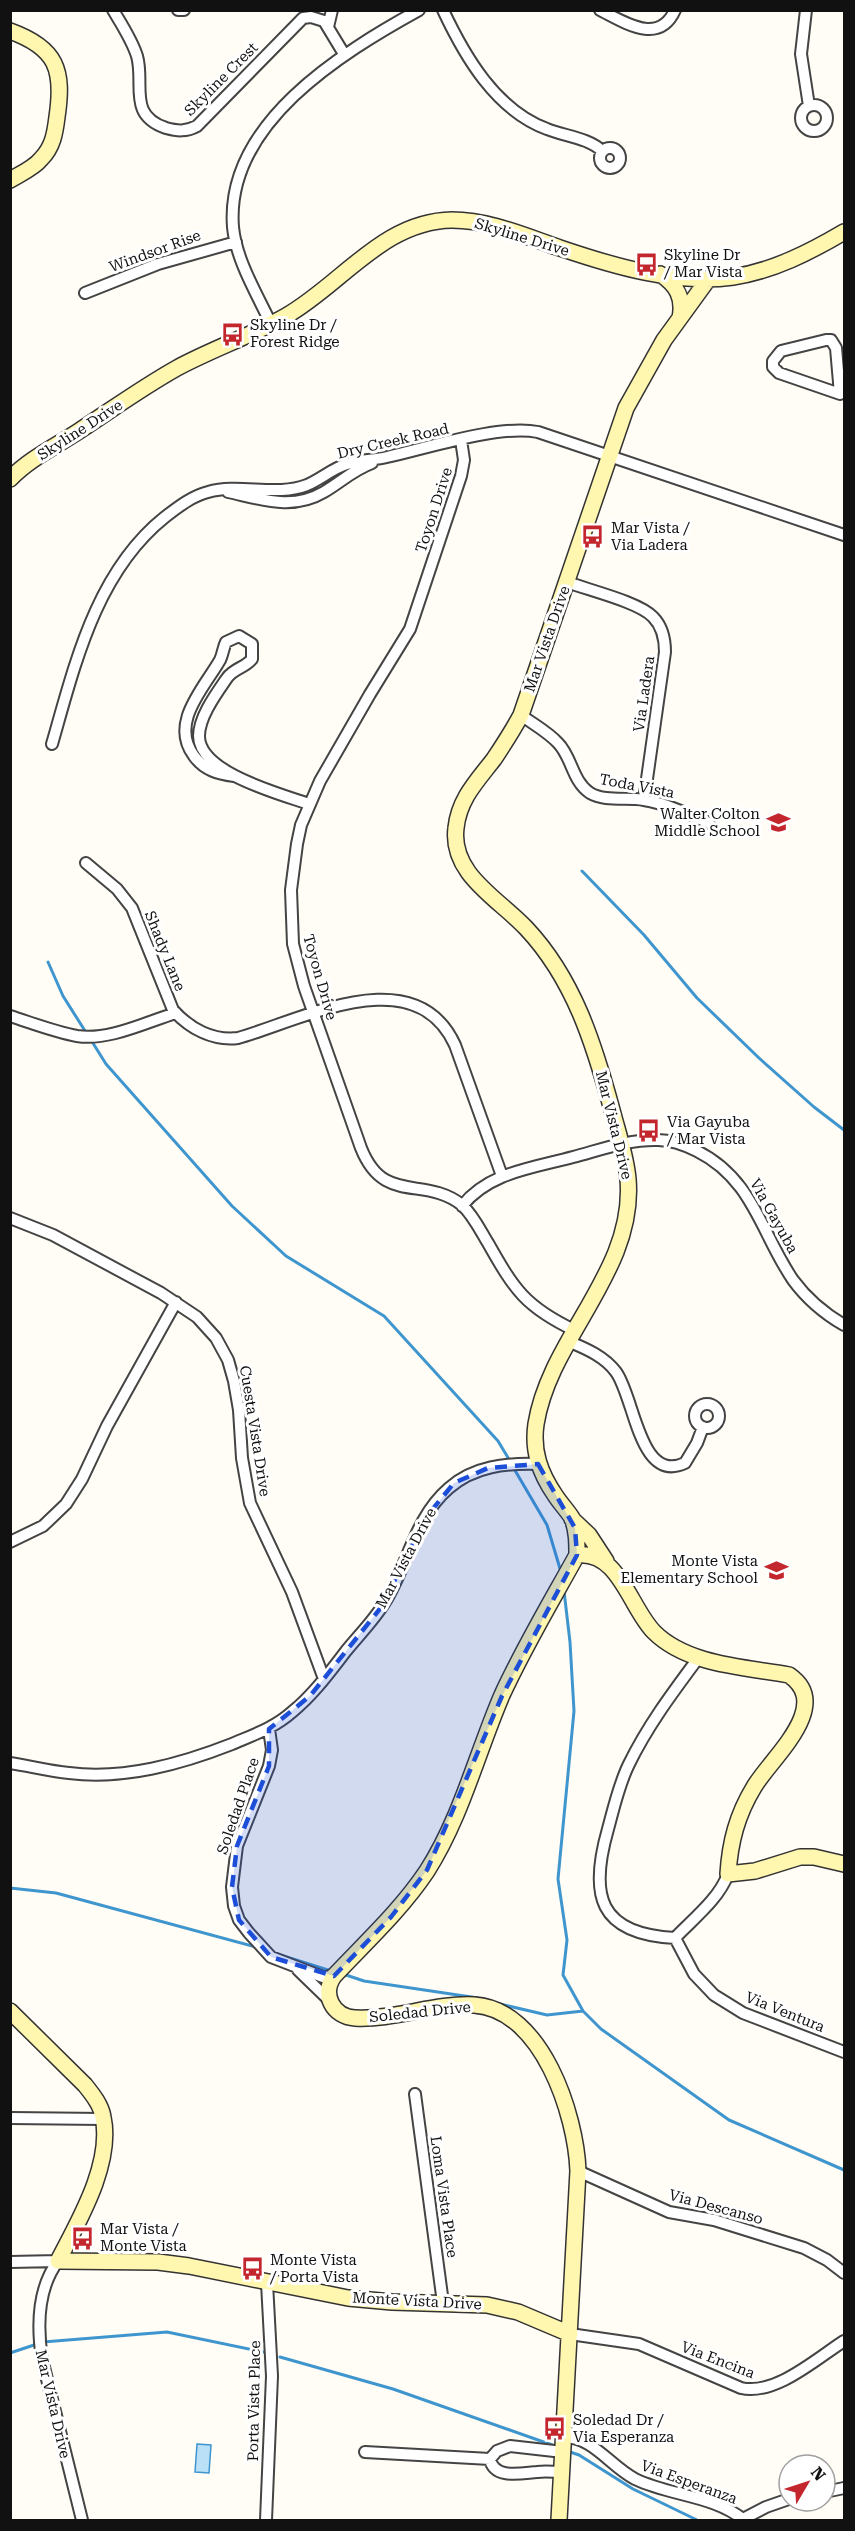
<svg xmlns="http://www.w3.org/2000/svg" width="855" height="2531" font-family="'Roboto Serif',serif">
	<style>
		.water { fill: #b9e0f7; stroke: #3f96cf; stroke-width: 1.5 }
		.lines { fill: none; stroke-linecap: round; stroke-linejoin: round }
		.stream { stroke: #3f96cf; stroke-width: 3 }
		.street-casing { stroke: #444; stroke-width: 14 }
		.secondary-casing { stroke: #333; stroke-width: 18 }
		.street { stroke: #fff; stroke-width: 10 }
		.secondary { stroke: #fff6b0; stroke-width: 15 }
		.marked { fill: #1d4ed8; fill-opacity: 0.2; stroke: #1d4ed8; stroke-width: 4.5; stroke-dasharray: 12 8; stroke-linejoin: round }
		.labels { text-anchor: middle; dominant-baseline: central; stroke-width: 6; stroke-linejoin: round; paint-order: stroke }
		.street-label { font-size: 15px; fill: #111; stroke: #fff }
		.poi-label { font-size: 15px; fill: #111; stroke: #fff; text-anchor: start }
	</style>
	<rect width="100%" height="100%" fill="#fffdf5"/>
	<path class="water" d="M197,2444L211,2445L209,2473L195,2472Z"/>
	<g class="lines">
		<path class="stream" d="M582,871L644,935L697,998L759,1058L814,1107L844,1130
			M48,962L63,996L87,1034
			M91,1040L106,1064L232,1206L286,1256L384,1316L498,1441L510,1461
			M513,1467L547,1525L561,1572
			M564,1591L570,1642L574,1711L558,1879L567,1940L563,1975L583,2011L601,2029L729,2120L844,2170
			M10,1888L56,1893L256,1947
			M274,1953L331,1971
			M343,1974L364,1981L478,1998
			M487,2001L547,2015L583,2011
			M43,2342L167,2332L263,2352
			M10,2353L37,2344
			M280,2357L393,2389L555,2446
			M567,2451L579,2455L633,2489L697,2520"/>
		<defs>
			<path id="street" d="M113,10C122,25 132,40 137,56C145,84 127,115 166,128C177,131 186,132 197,126L303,18L311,17L324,21L344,54
				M178,10H184
				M443,10C465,57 496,110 547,129C564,136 589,138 602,151
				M600,10C624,22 659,46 675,10
				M806,10L801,54L809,106
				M328,27L332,10
				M801 118a13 13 0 1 1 26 0a13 13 0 1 1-26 0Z
				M600 158a10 10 0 1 1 20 0a10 10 0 1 1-20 0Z
				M85,293L158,264L236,242
				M271,324C257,294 236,260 233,227C225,124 341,53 419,10
				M826,340H831L836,348L840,394L779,373L773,367V361L781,351Z
				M461,440L464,460L461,476L410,629L370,694L320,781L301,825L297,844L291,890L293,944L304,986L361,1148C384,1206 424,1175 462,1205C473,1215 480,1230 488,1243C514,1289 525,1307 576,1331
				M228,492C261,499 292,511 324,492C341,482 353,470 372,463
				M567,582C588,590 639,602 653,617C662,626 665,639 665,652L644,800
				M521,715C533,724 548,732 558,743C572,757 572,781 590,793C605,802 627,797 644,800C667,804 688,814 709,823
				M52,744C75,664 96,572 165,517C178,507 192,496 208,492C240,483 276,497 307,485C321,479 333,468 347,464C360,460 374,460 387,457C428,448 500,424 538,432L844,535
				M234,776C218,774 204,770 194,756C169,723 204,688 220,660C223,654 223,648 226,642L239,636L252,644V659C245,668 234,668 227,678C216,694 199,717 199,736C199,773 281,794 309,804
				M86,863L117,889L132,908L173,1010C190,1029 213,1041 238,1038C302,1020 415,958 455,1045L502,1176
				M10,1016C32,1023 55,1032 77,1036C109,1041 146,1022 176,1013
				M462,1206C489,1172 533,1168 573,1157C600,1150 629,1139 658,1140C671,1140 685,1145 697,1151C753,1179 761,1233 793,1280C807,1299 825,1314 844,1325
				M10,1218L53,1235L161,1293L197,1317L216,1338L228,1360L234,1381L239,1410L242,1458L250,1503L292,1592L324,1679
				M570,1342C587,1349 605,1357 616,1372C635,1398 639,1484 685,1463L697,1443L703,1427
				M695 1416a12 12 0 1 1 24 0a12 12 0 1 1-24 0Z
				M10,1542L43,1526L66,1504L82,1479L107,1426L176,1302
				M269,1729L272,1750L269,1766L237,1846L232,1887L234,1906L239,1920L249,1933L271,1957L323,1977L334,1976
				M10,1763C30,1766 49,1771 69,1773C124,1780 181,1764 232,1744C253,1735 274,1728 292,1712C313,1695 329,1673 346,1651C359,1635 375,1619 385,1602C408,1565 414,1518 449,1488C474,1466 506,1463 538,1464
				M675,1938C598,1934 589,1895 608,1829C614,1807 619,1784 629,1764C648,1725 673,1692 699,1657
				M675,1938L694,1974L714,1995L743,2013L844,2052
				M675,1938C693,1919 719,1899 728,1874
				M298,1970L330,2001
				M415,2094L443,2303
				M10,2118L103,2119
				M578,2171L669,2212L714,2220L804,2248L827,2260L844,2273
				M58,2261C37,2289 37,2326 42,2359L82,2520
				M10,2262L58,2261
				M570,2334L639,2344L741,2388C775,2396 816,2359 844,2341
				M564,2437C593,2437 610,2466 635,2479C670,2496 713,2495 744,2520
				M365,2452L490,2459
				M490,2459C494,2480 522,2473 537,2472C545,2471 554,2472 562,2472
				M490,2459L497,2451L510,2446L563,2452
				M825,2492L844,2488
				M743,2519L766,2507L789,2499
				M266,2520L272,2376L267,2283"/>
			<path id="secondary" d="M10,31C57,48 64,70 57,117C55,133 53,147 41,159C34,168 20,174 10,180
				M660,274C677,285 684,298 680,318
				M709,278L664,340L626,408L521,715C513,730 504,744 494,759C477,781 459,799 456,828C450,874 499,899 526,928C574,979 594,1044 612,1110C618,1133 626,1156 628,1179C636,1271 550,1337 536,1424C532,1451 540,1473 555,1495C560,1503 567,1510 572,1518C577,1530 577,1543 577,1555C619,1550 630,1608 654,1632C687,1665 745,1667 789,1675C834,1706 771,1758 754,1787C737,1815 730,1842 728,1874L755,1871L800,1857H814L844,1864
				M10,479C29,459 56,446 79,431C111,410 143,387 177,368C212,349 251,336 286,316C342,284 383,221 452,220C489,220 525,236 560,248C613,266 676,285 733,277C773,271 810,252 844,232
				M572,1519L589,1535L606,1561
				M10,2011L85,2085C93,2095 101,2105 103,2117C113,2164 78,2222 58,2261L158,2262L189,2266L348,2298L392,2302L487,2305L518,2312L570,2334
				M559,2520L578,2171C576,2115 542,2009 474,2005C434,2003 395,2020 355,2018C333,2017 321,1994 334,1976C366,1942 401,1910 427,1871C461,1818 477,1753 502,1695C524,1647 551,1602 577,1555"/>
		</defs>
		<use href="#street" class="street-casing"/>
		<use href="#secondary" class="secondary-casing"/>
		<use href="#street" class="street"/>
		<use href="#secondary" class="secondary"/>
	</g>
	<path class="marked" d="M538,1464L575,1528L577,1555L502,1696L427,1870L391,1917L334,1976L271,1957L239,1920L232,1887L237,1846L269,1766V1729L310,1696L383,1605L422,1522L454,1483L488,1468Z"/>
	<defs>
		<symbol id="bus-bare" viewBox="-9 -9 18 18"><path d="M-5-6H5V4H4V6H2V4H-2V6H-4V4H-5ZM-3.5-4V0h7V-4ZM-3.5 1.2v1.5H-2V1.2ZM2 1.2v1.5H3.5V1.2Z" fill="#c4262e" stroke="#fff" stroke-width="2.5" paint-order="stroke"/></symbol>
		<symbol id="school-bare" viewBox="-9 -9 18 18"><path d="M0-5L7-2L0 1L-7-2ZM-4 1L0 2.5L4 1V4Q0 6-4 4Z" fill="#c4262e" stroke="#fff" stroke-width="2.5" paint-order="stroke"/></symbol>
	</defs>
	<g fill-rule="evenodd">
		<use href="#bus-bare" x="630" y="248" width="33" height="33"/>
		<use href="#bus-bare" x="216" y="318" width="33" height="33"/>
		<use href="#bus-bare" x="576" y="520" width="33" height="33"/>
		<use href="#school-bare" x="762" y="806" width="33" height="33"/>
		<use href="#bus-bare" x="632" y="1114" width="33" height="33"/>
		<use href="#school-bare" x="760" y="1554" width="33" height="33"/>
		<use href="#bus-bare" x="66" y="2222" width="33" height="33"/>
		<use href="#bus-bare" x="236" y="2252" width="33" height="33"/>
		<use href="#bus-bare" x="538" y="2412" width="33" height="33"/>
	</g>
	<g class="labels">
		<g class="street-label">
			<text transform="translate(221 79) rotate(-45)">Skyline Crest</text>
			<text transform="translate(522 237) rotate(17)">Skyline Drive</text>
			<text transform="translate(155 251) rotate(-20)">Windsor Rise</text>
			<text transform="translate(80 430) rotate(-33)">Skyline Drive</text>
			<text transform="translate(393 441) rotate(-13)">Dry Creek Road</text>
			<text transform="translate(434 510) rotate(-72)">Toyon Drive</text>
			<text transform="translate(547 639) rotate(-71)">Mar Vista Drive</text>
			<text transform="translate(644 694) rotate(-82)">Via Ladera</text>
			<text transform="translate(637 786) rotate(11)">Toda Vista</text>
			<text transform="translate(165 951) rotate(68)">Shady Lane</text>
			<text transform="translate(320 977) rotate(74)">Toyon Drive</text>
			<text transform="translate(614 1125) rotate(76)">Mar Vista Drive</text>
			<text transform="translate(774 1216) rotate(61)">Via Gayuba</text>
			<text transform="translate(255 1431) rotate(81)">Cuesta Vista Drive</text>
			<text transform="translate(406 1558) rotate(-62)">Mar Vista Drive</text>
			<text transform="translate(238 1806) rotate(-71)">Soledad Place</text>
			<text transform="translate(420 2012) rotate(-6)">Soledad Drive</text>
			<text transform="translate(785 2012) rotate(22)">Via Ventura</text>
			<text transform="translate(444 2197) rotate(82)">Loma Vista Place</text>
			<text transform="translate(716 2207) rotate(15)">Via Descanso</text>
			<text transform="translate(417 2301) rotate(3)">Monte Vista Drive</text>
			<text transform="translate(718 2360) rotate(21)">Via Encina</text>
			<text transform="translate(254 2401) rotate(-89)">Porta Vista Place</text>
			<text transform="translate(53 2404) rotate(77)">Mar Vista Drive</text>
			<text transform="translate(689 2482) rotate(20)">Via Esperanza</text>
		</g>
		<g class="poi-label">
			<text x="664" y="255">Skyline Dr<tspan x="664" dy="17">/ Mar Vista</tspan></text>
			<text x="250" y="325">Skyline Dr /<tspan x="250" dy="17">Forest Ridge</tspan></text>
			<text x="611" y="528">Mar Vista /<tspan x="611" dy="17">Via Ladera</tspan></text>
			<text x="760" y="814" text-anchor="end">Walter Colton<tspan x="760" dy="17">Middle School</tspan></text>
			<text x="667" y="1122">Via Gayuba<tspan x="667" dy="17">/ Mar Vista</tspan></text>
			<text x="758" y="1561" text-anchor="end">Monte Vista<tspan x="758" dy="17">Elementary School</tspan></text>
			<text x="100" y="2229">Mar Vista /<tspan x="100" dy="17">Monte Vista</tspan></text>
			<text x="270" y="2260">Monte Vista<tspan x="270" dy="17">/ Porta Vista</tspan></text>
			<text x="573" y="2420">Soledad Dr /<tspan x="573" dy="17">Via Esperanza</tspan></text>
		</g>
	</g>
	<rect width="855" height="2531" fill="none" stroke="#111111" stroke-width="24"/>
	<g transform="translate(807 2483) rotate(51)"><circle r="28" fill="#ffffff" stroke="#a0a0a0" stroke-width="1.5"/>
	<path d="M0-4.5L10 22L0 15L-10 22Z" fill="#c4262e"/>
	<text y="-9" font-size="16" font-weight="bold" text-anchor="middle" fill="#111111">N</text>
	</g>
</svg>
